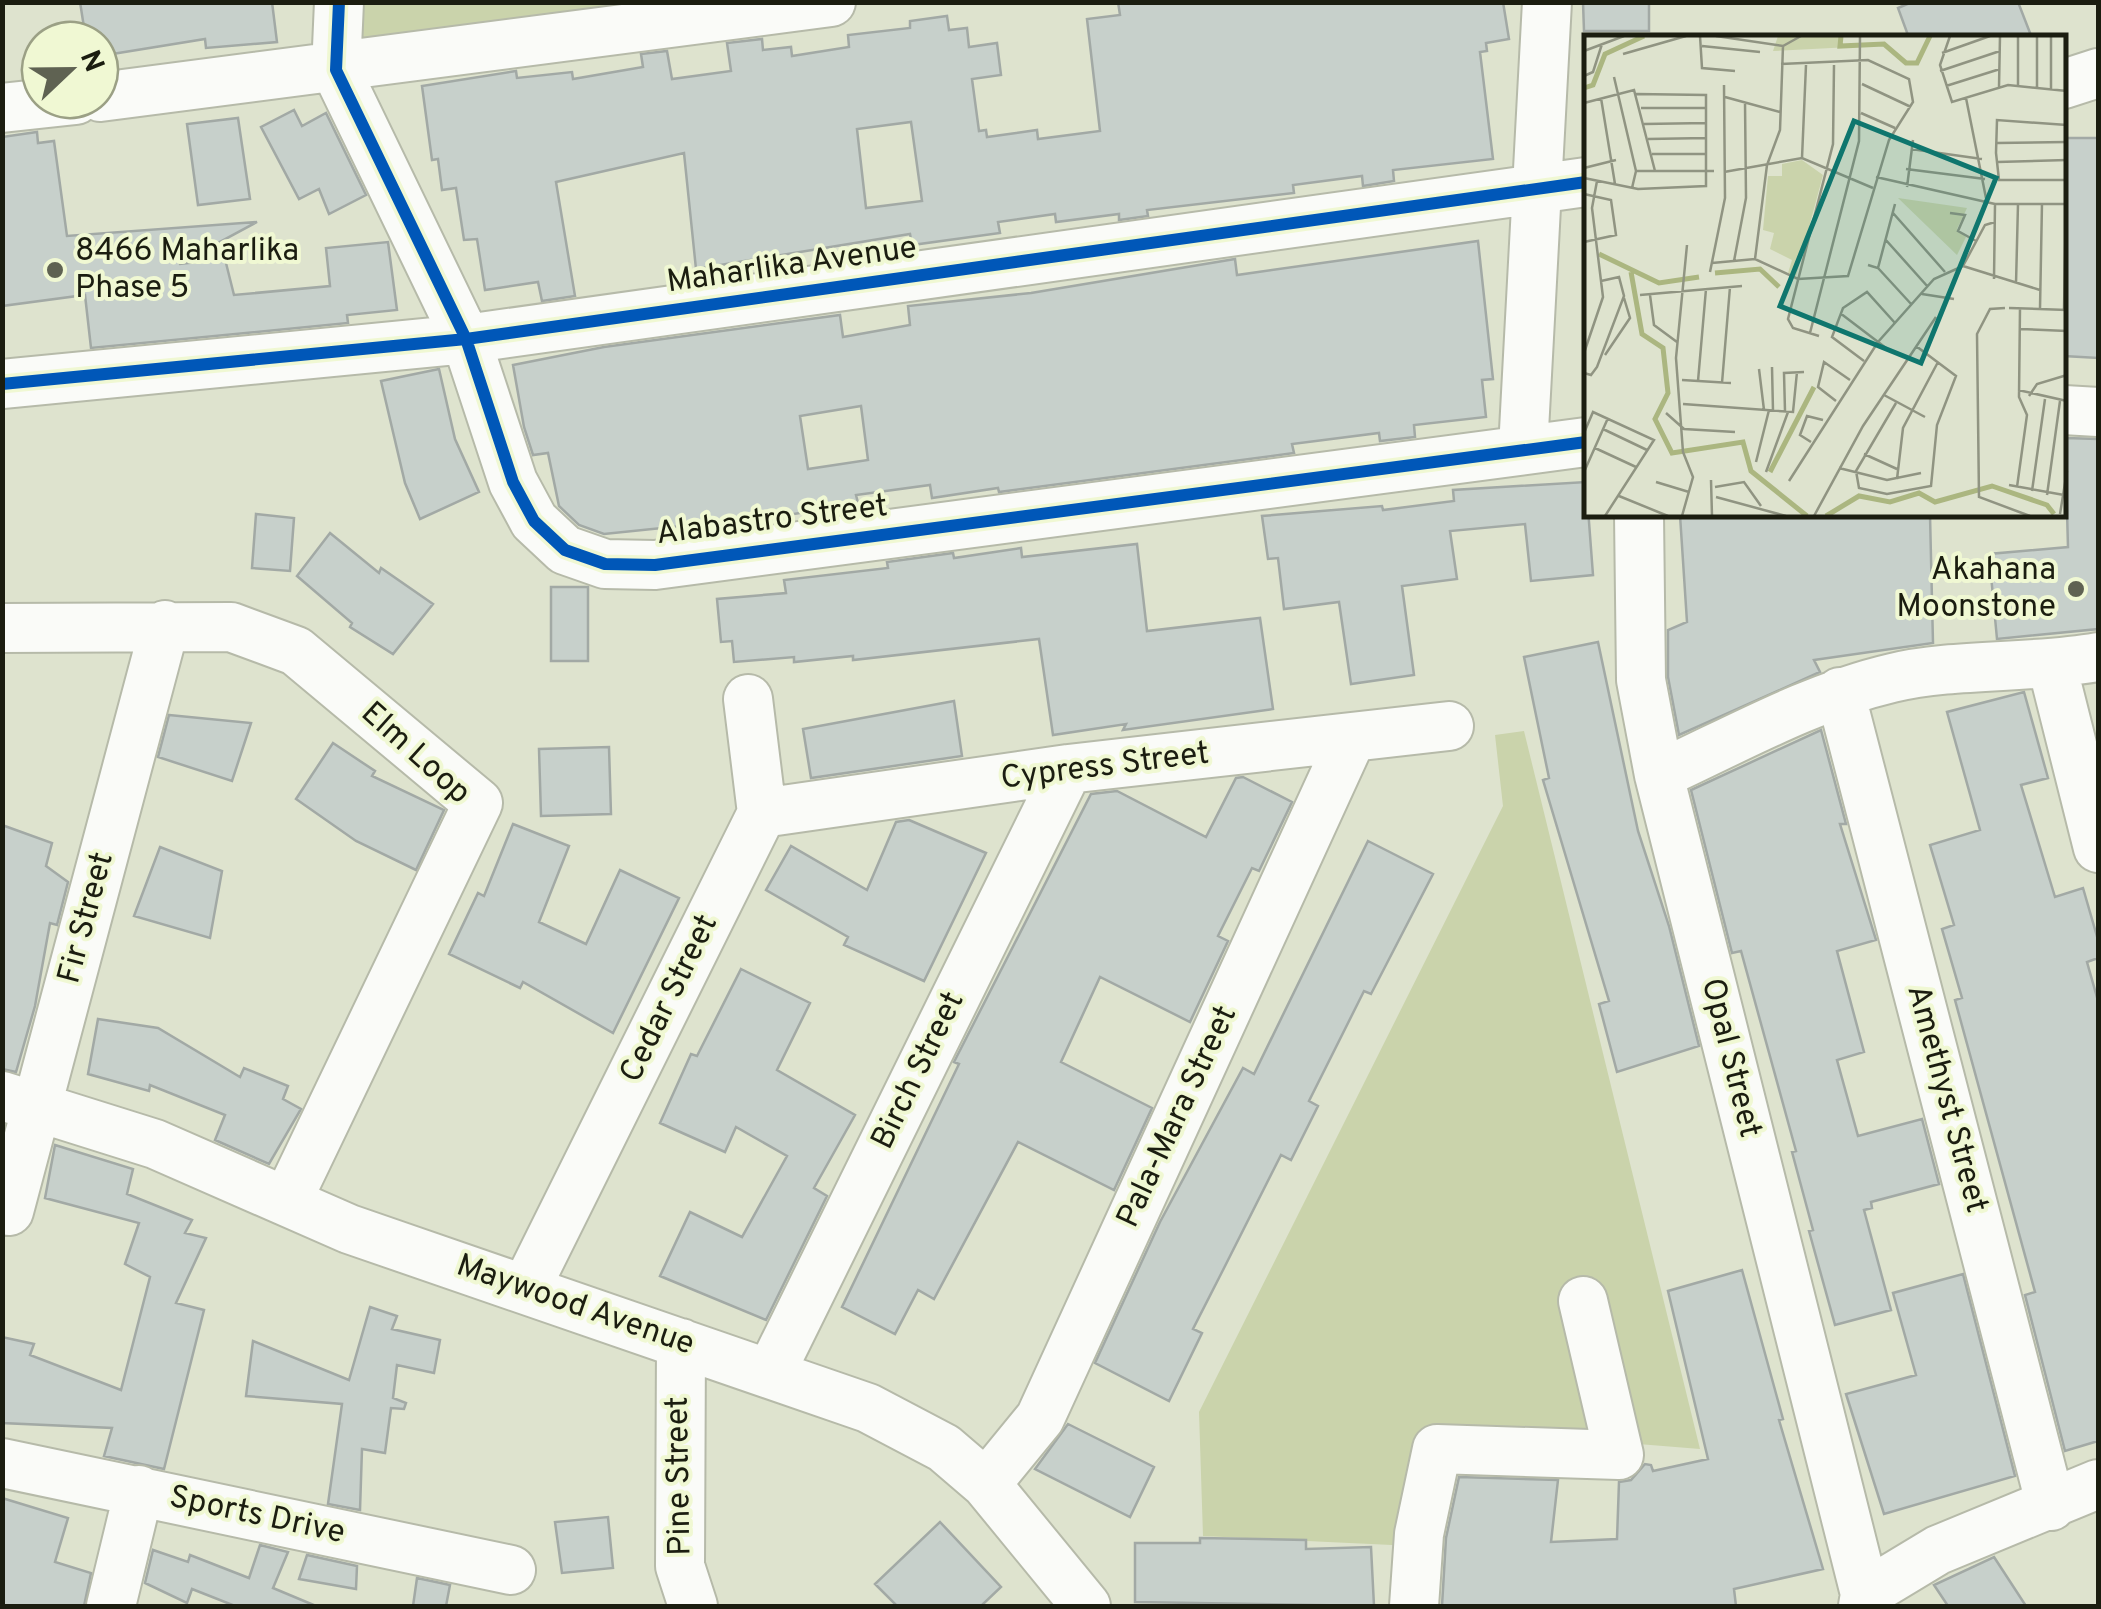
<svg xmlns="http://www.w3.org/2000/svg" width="2101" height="1609" font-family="Overpass,sans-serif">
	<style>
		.green { fill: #cad3ab }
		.building { fill: #c7d0cb; stroke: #a2a9a5; stroke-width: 2.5; fill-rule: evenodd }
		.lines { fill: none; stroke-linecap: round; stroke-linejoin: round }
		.minor-casing { stroke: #b6baa9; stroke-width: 52 }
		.minor { stroke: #fafbf8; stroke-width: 48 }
		.cycleway-casing { stroke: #f0f8d3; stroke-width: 19 }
		.cycleway { stroke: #0057b8; stroke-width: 12 }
		.poi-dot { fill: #5f6252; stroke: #f0f8d3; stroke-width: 4 }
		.labels { text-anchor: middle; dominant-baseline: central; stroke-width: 8; stroke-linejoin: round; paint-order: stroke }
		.poi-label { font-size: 32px; fill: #1b1d10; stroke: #f0f8d3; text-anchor: start }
		.street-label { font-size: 32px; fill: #1b1d10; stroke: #f0f8d3 }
		.inset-river { fill: none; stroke: #abb680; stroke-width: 5 }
		.inset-road { fill: none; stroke: #909482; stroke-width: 2.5 }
		.view { fill: #0f766e; fill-opacity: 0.15; stroke: #0f766e; stroke-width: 5 }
		.inset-edge { fill: none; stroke: #1b1d10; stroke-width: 5 }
	</style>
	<rect width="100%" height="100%" fill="#dee3ce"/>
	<path class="green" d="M356,2L657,3L356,42Z
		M1524,731L1700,1449L1452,1429L1413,1546L1203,1536L1199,1412L1503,806L1495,735Z"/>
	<path class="building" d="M80,2H272L277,42L206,48L205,39L100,56V40H86Z
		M1118,2H1503L1509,39L1486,43L1487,51L1480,52L1493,159L1393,170L1394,181L1363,186L1362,176L1293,185L1294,193L1147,210L1148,216L1119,220V214L1056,222L1055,214L998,222L1000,233L912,245L910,234L696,269L684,153L556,182L575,296L542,301L538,282L485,290L477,239L464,240L456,188L442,190L438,159L432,160L422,86L516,71L517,78L572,72L573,79L643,67L641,54L667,51L672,79L731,71L727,43L762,39L763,50L791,47L792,56L849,47L848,35L910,28V21L947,16L949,30L967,28L969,47L997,43L1001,75L972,79L979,131L986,130L987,137L1037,130L1038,139L1100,131L1087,19L1120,15ZM911,122L922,201L866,208L857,129Z
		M1583,2H1649V31H1584Z
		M1912,2H2018L2032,38H1909L1898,8Z
		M294,110L302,126L326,113L366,195L329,214L319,189L299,199L261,127Z
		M238,118L250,199L198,205L187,124Z
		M37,132L38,143L54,141L67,236L257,222L179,264L225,259L234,295L330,286L326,248L388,242L397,310L347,315L348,323L91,348L85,295L2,306V137Z
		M2064,138H2098V358L2064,356Z
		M1478,241L1493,379L1482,380L1486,417L1414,425L1415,437L1380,441L1379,433L1292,444L1294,453L999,492L998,488L932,498L930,485L856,495L858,503L788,515L604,534L579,525L559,506L548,453L533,455L524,427L513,365L604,347L840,315L843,337L910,325L908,306L1031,293L1235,259L1237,275ZM861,406L868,460L808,469L800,416Z
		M439,369L455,439L479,492L420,519L405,483L381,381Z
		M2065,438L2098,439V629L1997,639L1989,554L2068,547Z
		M1586,482L1593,575L1531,581L1525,524L1450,531L1457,579L1402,586L1414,675L1351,684L1339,602L1284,609L1278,558L1268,559L1262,516L1382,506L1383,510L1454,501L1453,490Z
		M256,514L294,518L290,571L252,568Z
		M1680,515H1930L1933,643L1814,660L1820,672L1679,735L1668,677V630L1687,622Z
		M330,533L379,573L381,568L433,604L393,654L350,627L352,623L297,576Z
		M1137,544L1147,631L1260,618L1273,709L1123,730L1126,724L1053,735L1039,639L853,660V656L794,662V657L734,662L732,641L721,642L717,599L786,593L784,580L888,568L887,562L953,553L954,558L1021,548L1022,557Z
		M551,587H588V661H551Z
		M1598,642L1638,831L1669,926L1699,1046L1617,1072L1599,1004L1609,1001L1543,780L1549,778L1524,657Z
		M2024,692L2048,778L2021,785L2055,897L2083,888L2098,940V958L2087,962L2098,1001V1441L2065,1451L2025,1295L2035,1292L1955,1000L1962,998L1942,929L1954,925L1930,845L1980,830L1947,712Z
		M954,701L962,756L811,778L803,729Z
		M169,715L251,723L232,781L158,757Z
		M1821,730L1846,824H1840L1876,940L1837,951L1864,1052L1837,1060L1858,1136L1922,1119L1939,1184L1871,1202L1872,1208L1864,1210L1891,1310L1835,1325L1809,1231L1813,1230L1792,1152L1796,1151L1741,951L1732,953L1691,790Z
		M333,743L375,771L372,776L444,810L416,870L356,841L296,799Z
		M609,747L611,814L541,816L539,749Z
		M1243,777L1292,802L1259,871L1252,868L1218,936L1228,941L1190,1022L1100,977L1061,1062L1152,1108L1114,1190L1018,1142L934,1299L918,1290L895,1334L842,1307L959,1064L954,1062L1091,794L1117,791L1206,837L1236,778Z
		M909,820L986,853L924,981L844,945L848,937L766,890L791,846L867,890L896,822Z
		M513,824L569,846L539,922L586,944L620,870L679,898L613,1033L523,982L520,988L449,954L478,893L484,896Z
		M2,825L52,843L46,866L68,882L57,925L50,923L35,1006L16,1072L2,1069Z
		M1368,841L1433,874L1371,994L1364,991L1309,1101L1318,1106L1291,1160L1281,1155L1222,1272L1193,1329L1202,1333L1169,1401L1095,1363L1160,1222L1243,1068L1254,1074Z
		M160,847L222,871L210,938L134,916Z
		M741,969L810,1003L777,1070L855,1115L814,1188L827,1196L766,1320L660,1276L690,1212L742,1237L787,1156L736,1127L725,1152L660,1123L691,1054L697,1056Z
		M98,1019L158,1028L240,1077L244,1068L288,1086L283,1099L301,1109L269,1164L215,1140L225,1115L150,1085L149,1091L88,1074Z
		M55,1145L133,1169L127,1194L192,1220L185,1233L206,1238L176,1303L204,1310L164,1469L104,1456L112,1428L2,1423V1337L34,1344L30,1355L121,1390L150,1277L125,1264L139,1223L45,1198Z
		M1742,1270L1783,1419L1779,1420L1823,1569L1734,1589L1736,1606H1442L1446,1538L1459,1477L1558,1480L1551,1542L1617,1539L1619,1482L1631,1480L1645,1464L1651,1465L1653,1471L1708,1459L1668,1291Z
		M1963,1274L2015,1476L1884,1514L1846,1394L1916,1375L1893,1293Z
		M370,1307L397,1316L392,1329L440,1340L434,1373L397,1365L393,1398L406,1403L404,1409L391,1408L385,1453L362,1449L360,1510L328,1504L342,1404L246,1396L253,1341L349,1380Z
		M1068,1424L1154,1467L1130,1517L1035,1469Z
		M2,1498L68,1518L55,1562L91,1573L84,1606H2Z
		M608,1517L613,1568L562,1573L555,1522Z
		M940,1522L1001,1587L981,1606H897L875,1584Z
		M1200,1538L1306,1540V1549L1371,1547L1374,1606L1135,1602V1543H1200Z
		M260,1545L288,1552L273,1588L316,1606H235L192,1589L187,1603L145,1583L153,1550L188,1562L190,1555L249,1578Z
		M307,1555L357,1566L356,1589L299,1579Z
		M1994,1557L2026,1606H1948L1934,1585Z
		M417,1578L450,1585L446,1606H413Z"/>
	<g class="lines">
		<defs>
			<path id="minor" d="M339,2L336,70L466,339L513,482L534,521L565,550L605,564L655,565L1586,442
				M2064,84L2098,73
				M100,97L831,2
				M2,108L76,100
				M2,384L466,339L1586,182
				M2064,410L2098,412
				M1523,449L1547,2
				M1639,515L1641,680L1659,775L1865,1594L1863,1606
				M2,628L231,627L296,651L478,803L287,1201
				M2052,665L2098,848
				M1840,692L2051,1506
				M1659,775C1735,740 1811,697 1892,678C1954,663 2032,669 2098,657
				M762,813L1068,769L1449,726
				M2,1096L155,1144L349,1229L868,1408L944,1448L986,1484L1086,1606
				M9,1211L165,625
				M526,1288L762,813L748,699
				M681,1343L680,1566L693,1606
				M770,1374L1068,769
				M2,1463L511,1570
				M986,1484L1040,1418L1351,739
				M1865,1594L1938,1550L2098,1484
				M111,1606L139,1490
				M1414,1606L1419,1534L1437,1449L1619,1455L1583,1301"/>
		</defs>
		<use href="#minor" class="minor-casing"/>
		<use href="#minor" class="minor"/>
		<defs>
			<path id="cycleway" d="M339,2L336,70L466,339L513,482L534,521L565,550L605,564L655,565L1586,442
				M2,384L466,339L1586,182"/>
		</defs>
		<use href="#cycleway" class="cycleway-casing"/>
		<use href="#cycleway" class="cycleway"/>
	</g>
	<g class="poi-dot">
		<circle cx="55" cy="270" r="10"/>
		<circle cx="2076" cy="589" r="10"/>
	</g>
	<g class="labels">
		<g class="poi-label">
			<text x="75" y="252">8466 Maharlika<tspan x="75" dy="37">Phase 5</tspan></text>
			<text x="2056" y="571" text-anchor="end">Akahana<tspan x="2056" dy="37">Moonstone</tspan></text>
		</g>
		<g class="street-label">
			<text transform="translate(792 266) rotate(-8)">Maharlika Avenue</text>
			<text transform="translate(772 521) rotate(-7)">Alabastro Street</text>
			<text transform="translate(415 754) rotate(42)">Elm Loop</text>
			<text transform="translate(1105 767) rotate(-7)">Cypress Street</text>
			<text transform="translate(87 918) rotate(-75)">Fir Street</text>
			<text transform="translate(670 999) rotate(-64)">Cedar Street</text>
			<text transform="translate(1730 1058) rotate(76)">Opal Street</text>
			<text transform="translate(919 1071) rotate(-64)">Birch Street</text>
			<text transform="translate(1946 1099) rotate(75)">Amethyst Street</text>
			<text transform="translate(1178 1117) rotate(-65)">Pala-Mara Street</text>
			<text transform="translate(575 1306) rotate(19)">Maywood Avenue</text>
			<text transform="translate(680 1476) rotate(-91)">Pine Street</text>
			<text transform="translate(257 1516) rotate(12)">Sports Drive</text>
		</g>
	</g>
	<g transform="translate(1584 35)">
		<rect width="482" height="482" fill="#dee3ce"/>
		<path d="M194,1H256L255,10L267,12L189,16ZM218,125L239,140L212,241L204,238L208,225L186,214L190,198L179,195L184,141H198V129ZM314,163L383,173L373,194L382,202L373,220Z" fill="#cad3ab"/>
		<path class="inset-river" d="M257,1L256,11L300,9L322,28H333L346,1M0,53L9,50L21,19L60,1M15,219L75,248L115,242M47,237L58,299L79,313L84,358L71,384L88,418L159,407L167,436L223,481M131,238L176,234L195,252M186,437L230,352M242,481L275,461L306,467L335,458L351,467L408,451L463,470L470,479"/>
		<path class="inset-road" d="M116,1L118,33L151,36M132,1L199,11L217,1M366,1L356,30L368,67L424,50L483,56M434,1V51M453,1V53M467,1V55M481,1V56M118,11L176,17M0,16L40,1M358,18L406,1M39,19L102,1M356,36L416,16M0,41L9,37L18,9M30,42L52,136L48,153M278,49L327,72M362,51L416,34M415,52L416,1M141,62L196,77M17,63L31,149M382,63L402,163M0,68L50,55L71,136M57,73H122M277,78L311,93M60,89L123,88M483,90L413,85L412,118L415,145H483M64,104L123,103M413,108L483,107M327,114L398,124M68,119H123M218,123L222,30M413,127L483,125M0,133L32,125M322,134L401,144M52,136H130M140,137L218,123L289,153M292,142L411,169M0,143L54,154L122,151V60L52,59M323,152L329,105M0,159L27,165L32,200L0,207M411,169H483M309,178L361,237M366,178L381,180L374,196L392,206M301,204L344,252M171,224L183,130L196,95L199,11M150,226L162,163L161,67M128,228L171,224L214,244L264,241L305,105L329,67L325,44L284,25L197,29M284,230L294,233L328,270M379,231L456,255M379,231L401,190L411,187M294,233L311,169M126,237L141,163L140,50M410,244L411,169M432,249L434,169M338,259L370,264M56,260L158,251M66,260L70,290L93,307M421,273L406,274L393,299L395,462L446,481M425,273L483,275M456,274L458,168M480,275L482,169M256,278L302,313M436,294L483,296M226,298L275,106L276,1M235,301L209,293L204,284L249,109L250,30M0,318L19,262L8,173L13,146M21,320L46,283L40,263M280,326L248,302L259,273L283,257L311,288M188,332L189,376M175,334L180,375M0,338L7,340L13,332L40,261L35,242L17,246M98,345L147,348M114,346L122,254M138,348L146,252M434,355L483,366M300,360L341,382M445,361L453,349L483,340M252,366L234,352L240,327L266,345M312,368L272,436L275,453L303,459L347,451L353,390L372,341L332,311M99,369L209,377L213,337M201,376L200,338L220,337M82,378L100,394L151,397M19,394L63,415M0,398L9,377L70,405L21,481M227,407L216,400L223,381L239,385M11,413L52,432M280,419L313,434M172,427L185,375M255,433L303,445L337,438M0,437L24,383M182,437L204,377M313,444L319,393L354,327M127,445L128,481M205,446L294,307L350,244L379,231M72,447L105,457M425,450L480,460M131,452L160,447L177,471M433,452L443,380L435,362L436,273M448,456L461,364M463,460L476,366M35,461L84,481M132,462L202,481M476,479L483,436M98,481L109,442L99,417L92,323L103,210M230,481L279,391L352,282"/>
		<path class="view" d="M270,86L412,143L337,328L196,271Z"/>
		<rect width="482" height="482" class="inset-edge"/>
	</g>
	<rect width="2101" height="1609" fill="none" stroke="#1b1d10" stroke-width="10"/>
	<g transform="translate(70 70) rotate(68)"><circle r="48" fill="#f0f8d3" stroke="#9ba085" stroke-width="2.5"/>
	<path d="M0-8L18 38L0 25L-18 38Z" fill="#5f6252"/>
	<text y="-15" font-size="28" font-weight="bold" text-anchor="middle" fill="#1b1d10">N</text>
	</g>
</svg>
